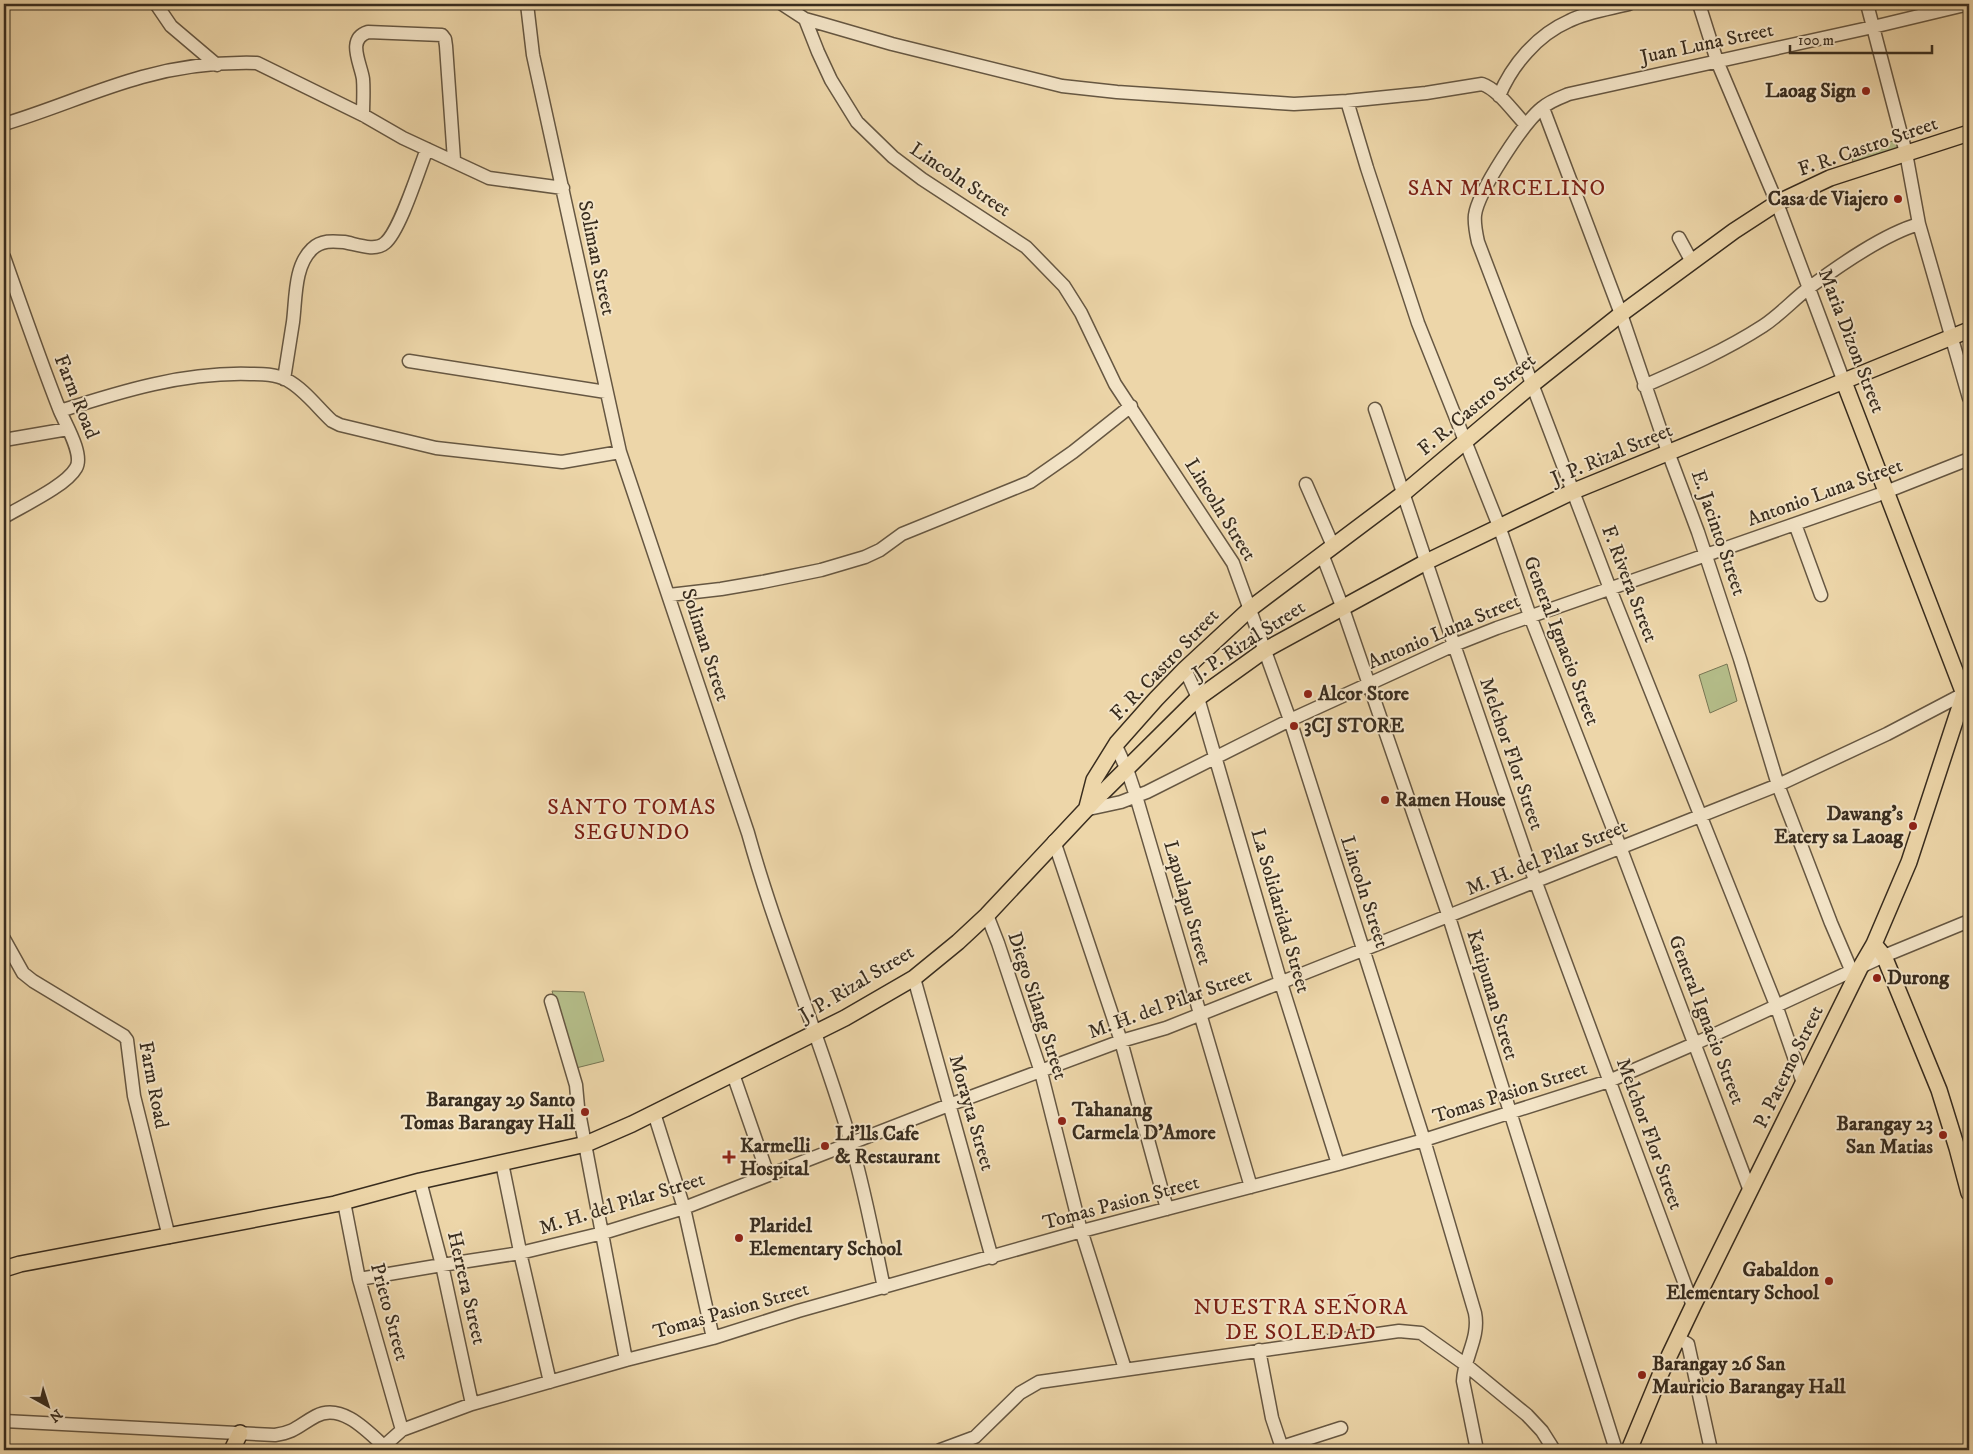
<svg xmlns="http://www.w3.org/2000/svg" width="1973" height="1454" font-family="'IM FELL DW Pica',serif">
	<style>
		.green { fill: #b5be8a; stroke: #777654 }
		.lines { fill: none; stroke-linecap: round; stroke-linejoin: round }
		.minor-casing { stroke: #665742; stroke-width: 15 }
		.major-casing { stroke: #392d1f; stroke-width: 18 }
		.minor { stroke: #f3e4c7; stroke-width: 12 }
		.major { stroke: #edd6a9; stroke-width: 15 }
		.poi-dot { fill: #8f2418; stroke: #f3e4c7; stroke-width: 2 }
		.labels { text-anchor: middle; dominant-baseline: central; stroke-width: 4; stroke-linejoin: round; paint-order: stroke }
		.street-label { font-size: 20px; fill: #392d1f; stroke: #f3e4c7 }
		.poi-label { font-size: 20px; font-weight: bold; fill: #392d1f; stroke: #f3e4c7; text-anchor: start }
		.quarter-label { font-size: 22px; letter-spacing: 1px; fill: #7a1f14; stroke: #f3e4c7 }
	</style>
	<rect width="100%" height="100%" fill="#edd6a9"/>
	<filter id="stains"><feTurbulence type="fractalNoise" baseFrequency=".004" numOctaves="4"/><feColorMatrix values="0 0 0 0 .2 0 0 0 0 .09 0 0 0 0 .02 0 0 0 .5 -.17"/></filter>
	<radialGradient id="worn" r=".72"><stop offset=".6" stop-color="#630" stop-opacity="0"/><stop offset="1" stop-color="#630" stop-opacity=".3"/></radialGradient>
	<path class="green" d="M1896,140L1899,151L1854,166L1851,154Z
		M1727,664L1737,701L1710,713L1699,675Z
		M552,991L584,992L604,1061L576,1068Z"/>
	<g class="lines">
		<defs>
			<path id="minor" d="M156,4L171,26L217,65
				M527,4L533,55L620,452L748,833C777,938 821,1039 851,1143C865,1191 874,1240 884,1288
				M782,4L805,19L823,24L892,44L1062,86L1117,92L1294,104L1347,101L1426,93L1482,84C1499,90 1513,112 1526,125
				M1699,4L1717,61L1777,203L1844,382
				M1867,4L1906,153L1919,224L1969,398
				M805,19L818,52L831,80L857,122L893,157L922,179L1026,247L1064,286L1081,313L1115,384L1233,563L1290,720L1424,1140L1475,1313C1480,1338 1464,1357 1463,1381L1477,1450
				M1499,96C1512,65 1537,35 1569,21C1587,12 1609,9 1629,4
				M1347,101L1367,168L1418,323L1499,526L1530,616L1619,844L1750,1191
				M1543,108L1621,314L1668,452L1698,532L1740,659L1778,785L1831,923L1852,972
				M363,115C363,103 364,91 363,79C361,64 346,39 368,32L442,35L445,39L446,46L454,160
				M4,124C51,110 95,90 142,77C178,67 219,62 257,63L363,115L403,138L489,178L563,188
				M1679,238L1692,262
				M4,257C22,308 40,360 60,411C66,425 84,455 76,468C66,486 22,506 4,517
				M409,361L606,392
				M284,379C287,360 290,341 293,322C296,299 294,266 312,249C321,240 333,241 344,242C356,244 375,252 385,243C400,231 419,169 427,149
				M1644,386C1685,368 1726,350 1763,326C1781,314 1794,299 1810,287C1840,265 1884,234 1919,224
				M1375,409L1451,636L1532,872L1693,1306
				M60,411C122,391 184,372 250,374C262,374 276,374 287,380C304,389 318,408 332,421L340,425L436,448L562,462L620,452
				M4,440L68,429
				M1306,484L1333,546
				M1795,524L1821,595
				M1322,554L1342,606L1449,917L1616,1450
				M669,595L721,589L762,582L821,570L865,557L880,550L902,534L1030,482L1073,452L1131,406
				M1185,669L1198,698L1281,983L1338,1164
				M1116,746L1128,772L1136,796L1251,1187
				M1084,810L1121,802L1147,792L1290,720L1454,645L1497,628L1878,495L1969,459
				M1054,841L1121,1041L1167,1209
				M987,915L998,943L1041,1072L1080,1227L1125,1369
				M4,939L23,973L33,981L124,1036L127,1040L134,1096L169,1237
				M914,978L992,1258
				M551,1001L576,1085L578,1107L626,1360
				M733,1074L768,1175
				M1803,1083L1776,1005L1612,594L1478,242C1476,233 1474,224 1475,215C1478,192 1523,123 1542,108C1550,101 1559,98 1569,94L1873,27L1969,4
				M654,1113L684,1208L713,1338
				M502,1163L522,1261L550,1382
				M420,1181L442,1265L472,1404
				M344,1202L359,1279L402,1430
				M359,1279L442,1265L520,1253L603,1233L684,1208L949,1105L1121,1041L1166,1028L1778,785L1887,734L1969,691
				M1677,1338L1688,1344L1711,1450
				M1259,1350L1272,1418L1281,1445L1285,1446L1341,1428
				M4,1421L275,1435C296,1432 299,1425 316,1416C343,1402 370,1434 388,1450
				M384,1446L402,1430L472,1404L626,1360L713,1338L798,1311L1082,1231L1338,1164L1424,1140L1609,1081L1694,1044L1884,956L1969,921
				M940,1450L975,1437L1020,1393L1039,1382L1399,1331L1421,1333L1466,1365L1527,1415L1542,1431L1554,1450"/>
			<path id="major" d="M1087,807L1094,780L1117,743L1156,699L1185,669L1251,608L1404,493L1533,384L1621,314L1734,231L1777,203L1830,178L1969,133
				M1874,944L1884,956L1939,1090L1957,1148L1969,1193
				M4,1269L20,1264L335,1204L420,1181L586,1144L632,1124L845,1018L914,978L958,942L987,915L1093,802L1198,698L1265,650L1426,562L1574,491L1969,330
				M232,1450L240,1433
				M1629,1450L1661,1373L1693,1306L1860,968L1874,944L1909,862L1964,694L1844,382"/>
		</defs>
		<use href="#minor" class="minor-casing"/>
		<use href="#major" class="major-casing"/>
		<use href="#minor" class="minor"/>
		<use href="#major" class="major"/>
	</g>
	<g class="poi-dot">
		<circle cx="1866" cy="91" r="5"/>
		<circle cx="1898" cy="199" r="5"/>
		<circle cx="1308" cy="694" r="5"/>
		<circle cx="1294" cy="726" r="5"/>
		<circle cx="1385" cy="800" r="5"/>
		<circle cx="1913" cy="826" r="5"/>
		<circle cx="1877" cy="978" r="5"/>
		<circle cx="585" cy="1112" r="5"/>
		<circle cx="1062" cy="1121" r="5"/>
		<circle cx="1943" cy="1135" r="5"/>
		<circle cx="825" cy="1146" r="5"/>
		<path d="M726.5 1149.5h5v5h5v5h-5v5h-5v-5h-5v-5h5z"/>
		<circle cx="739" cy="1238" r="5"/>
		<circle cx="1829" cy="1281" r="5"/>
		<circle cx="1642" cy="1375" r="5"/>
	</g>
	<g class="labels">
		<g class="street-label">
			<text transform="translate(1707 44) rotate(-12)">Juan Luna Street</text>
			<text transform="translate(1868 147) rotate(-19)">F. R. Castro Street</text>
			<text transform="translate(960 180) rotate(34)">Lincoln Street</text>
			<text transform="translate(596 258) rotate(78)">Soliman Street</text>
			<text transform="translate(1851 341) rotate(69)">Maria Dizon Street</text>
			<text transform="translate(76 397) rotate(68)">Farm Road</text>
			<text transform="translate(1477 405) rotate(-40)">F. R. Castro Street</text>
			<text transform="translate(1612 455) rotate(-23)">J. P. Rizal Street</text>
			<text transform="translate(1825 493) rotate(-20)">Antonio Luna Street</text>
			<text transform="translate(1220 510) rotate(58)">Lincoln Street</text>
			<text transform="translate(1718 533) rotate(71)">E. Jacinto Street</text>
			<text transform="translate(1629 584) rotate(69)">F. Rivera Street</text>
			<text transform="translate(1444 632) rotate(-23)">Antonio Luna Street</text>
			<text transform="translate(1249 641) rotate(-33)">J. P. Rizal Street</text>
			<text transform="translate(1561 641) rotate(69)">General Ignacio Street</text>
			<text transform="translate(705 645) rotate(72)">Soliman Street</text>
			<text transform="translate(1165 665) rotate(-46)">F. R. Castro Street</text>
			<text transform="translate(1511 754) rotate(71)">Melchor Flor Street</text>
			<text transform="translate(1547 858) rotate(-22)">M. H. del Pilar Street</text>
			<text transform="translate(1364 892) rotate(72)">Lincoln Street</text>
			<text transform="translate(1187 903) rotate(74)">Lapulapu Street</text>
			<text transform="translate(1280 911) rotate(74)">La Solidaridad Street</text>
			<text transform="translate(857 984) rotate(-31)">J. P. Rizal Street</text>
			<text transform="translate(1492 995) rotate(73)">Katipunan Street</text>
			<text transform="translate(1170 1004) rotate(-20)">M. H. del Pilar Street</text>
			<text transform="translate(1037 1006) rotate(72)">Diego Silang Street</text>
			<text transform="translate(1706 1020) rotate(69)">General Ignacio Street</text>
			<text transform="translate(1789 1067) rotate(-64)">P. Paterno Street</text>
			<text transform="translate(153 1085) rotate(79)">Farm Road</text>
			<text transform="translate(1510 1093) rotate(-18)">Tomas Pasion Street</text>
			<text transform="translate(971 1113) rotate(74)">Morayta Street</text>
			<text transform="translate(1649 1134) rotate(70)">Melchor Flor Street</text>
			<text transform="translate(1121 1203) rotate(-15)">Tomas Pasion Street</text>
			<text transform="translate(622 1204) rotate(-17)">M. H. del Pilar Street</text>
			<text transform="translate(466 1288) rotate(77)">Herrera Street</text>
			<text transform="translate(731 1311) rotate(-16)">Tomas Pasion Street</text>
			<text transform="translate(389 1312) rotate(75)">Prieto Street</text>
		</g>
		<g class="poi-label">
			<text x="1856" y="91" text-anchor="end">Laoag Sign</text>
			<text x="1888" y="199" text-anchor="end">Casa de Viajero</text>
			<text x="1318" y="694">Alcor Store</text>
			<text x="1304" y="726">3CJ STORE</text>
			<text x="1395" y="800">Ramen House</text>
			<text x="1903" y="814" text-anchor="end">Dawang's<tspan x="1903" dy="23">Eatery sa Laoag</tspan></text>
			<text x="1887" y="978">Durong</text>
			<text x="575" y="1100" text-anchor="end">Barangay 29 Santo<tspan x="575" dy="23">Tomas Barangay Hall</tspan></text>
			<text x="1072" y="1110">Tahanang<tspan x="1072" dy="23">Carmela D'Amore</tspan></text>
			<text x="1933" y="1124" text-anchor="end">Barangay 23<tspan x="1933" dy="23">San Matias</tspan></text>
			<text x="835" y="1134">Li'lls Cafe<tspan x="835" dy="23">&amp; Restaurant</tspan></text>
			<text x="740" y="1146">Karmelli<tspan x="740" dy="23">Hospital</tspan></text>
			<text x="749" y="1226">Plaridel<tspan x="749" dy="23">Elementary School</tspan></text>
			<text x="1819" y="1270" text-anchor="end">Gabaldon<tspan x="1819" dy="23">Elementary School</tspan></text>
			<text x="1652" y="1364">Barangay 26 San<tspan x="1652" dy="23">Mauricio Barangay Hall</tspan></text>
		</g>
		<g class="quarter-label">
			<text x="1507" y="188">SAN MARCELINO</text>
			<text x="632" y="807">SANTO TOMAS<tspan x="632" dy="25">SEGUNDO</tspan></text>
			<text x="1301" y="1307">NUESTRA SEÑORA<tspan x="1301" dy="25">DE SOLEDAD</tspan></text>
		</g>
	</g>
	<rect width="1973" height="1454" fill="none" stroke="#edd6a9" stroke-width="20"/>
	<rect x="5" y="5" width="1963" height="1444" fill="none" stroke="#392d1f" stroke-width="2.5"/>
	<rect x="10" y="10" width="1953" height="1434" fill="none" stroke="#392d1f"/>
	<g transform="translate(48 1406) rotate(141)" stroke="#f3e4c7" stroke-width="4" paint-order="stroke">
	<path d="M0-4L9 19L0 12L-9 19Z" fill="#392d1f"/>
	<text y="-8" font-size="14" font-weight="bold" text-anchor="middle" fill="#392d1f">N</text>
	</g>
	<path d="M1790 45v8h142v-8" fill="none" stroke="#392d1f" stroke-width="2.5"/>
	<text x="1798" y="45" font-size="15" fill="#392d1f" stroke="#f3e4c7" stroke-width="4" paint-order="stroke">100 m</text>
	<rect width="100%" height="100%" filter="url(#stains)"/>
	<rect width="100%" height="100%" fill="url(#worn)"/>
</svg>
